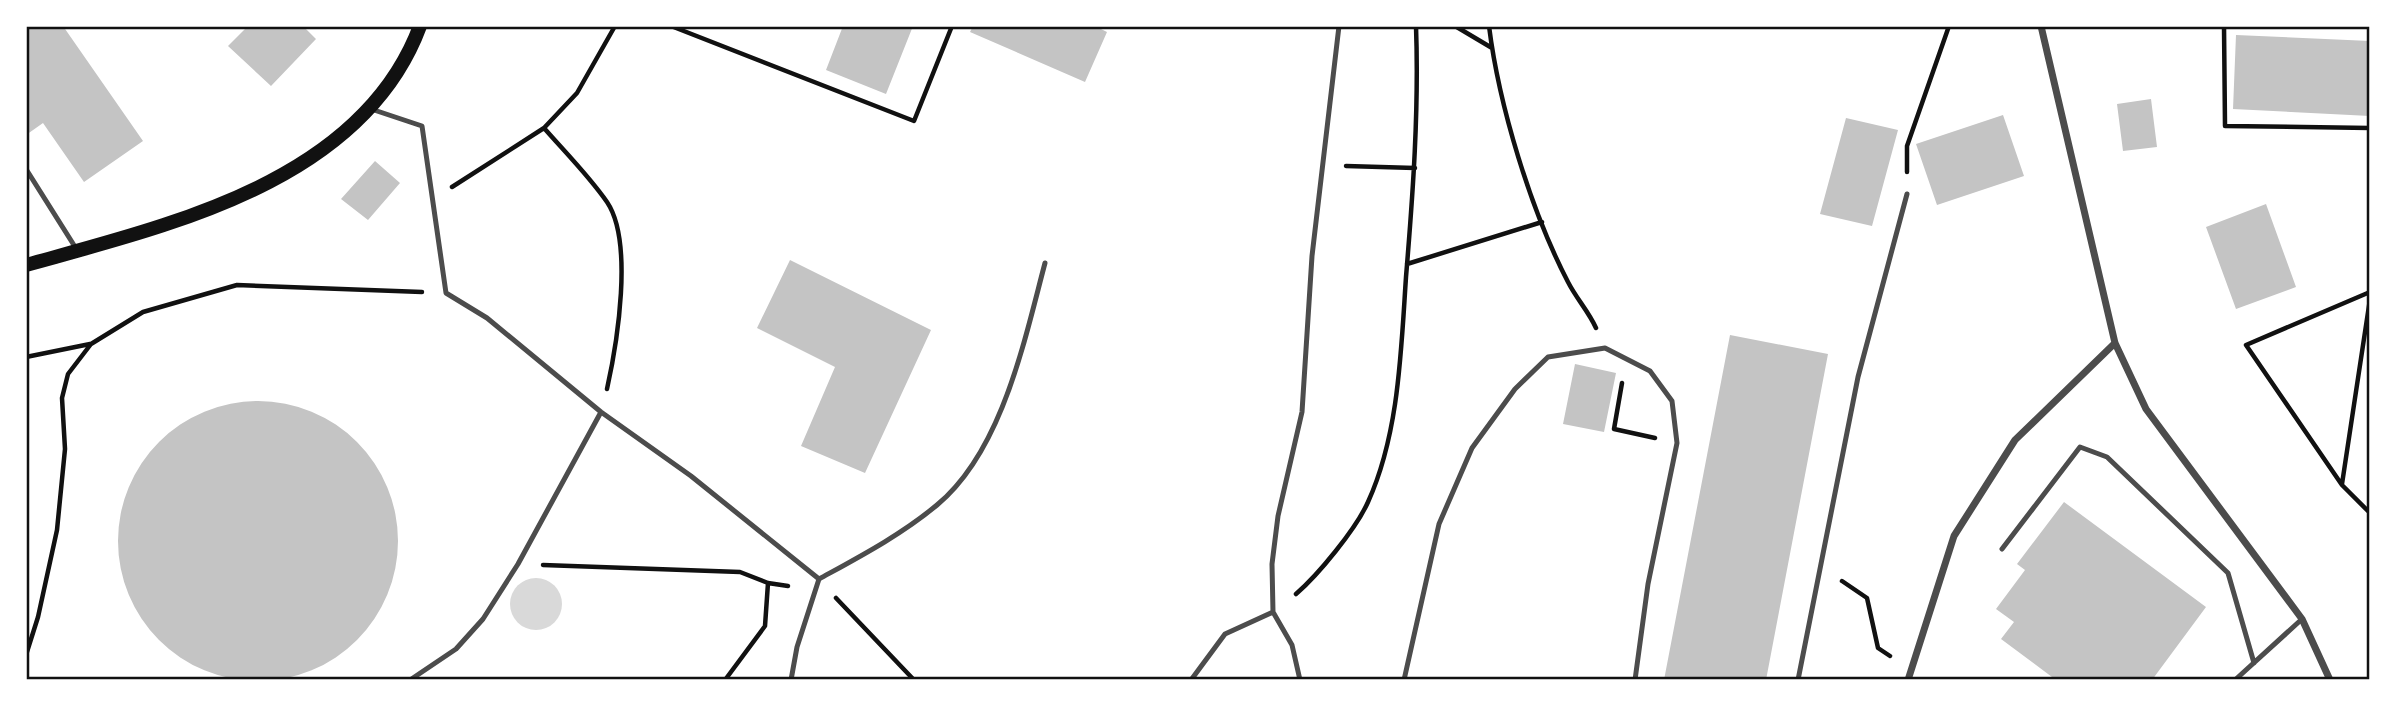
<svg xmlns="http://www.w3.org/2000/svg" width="2396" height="706" font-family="Montserrat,sans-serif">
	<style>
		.water { fill: #d9d9d9 }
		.building { fill: #c4c4c4 }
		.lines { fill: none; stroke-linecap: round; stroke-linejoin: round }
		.path { stroke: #111; stroke-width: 4.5 }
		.service { stroke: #4c4c4c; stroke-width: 5 }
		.minor { stroke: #4c4c4c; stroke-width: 7 }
		.secondary { stroke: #111; stroke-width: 14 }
		.neatline { fill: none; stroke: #111; stroke-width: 2.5 }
	</style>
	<rect width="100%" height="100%" fill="#fff"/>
	<path class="water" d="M510 604a26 26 0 1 1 52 0a26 26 0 1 1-52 0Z"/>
	<path class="building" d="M26,26H63L143,141L84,182L43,123L26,135Z
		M248,26H303L316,39L271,86L228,46Z
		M843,26H913L886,94L826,70Z
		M973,26H1095L1107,32L1085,82L970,32Z
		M2236,35L2370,41V116L2233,109Z
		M2151,99L2157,147L2123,151L2117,104Z
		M2003,115L2024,176L1937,205L1916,144Z
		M1846,118L1898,130L1872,226L1820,214Z
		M375,161L400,183L368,220L341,199Z
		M2266,204L2296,287L2236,309L2206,227Z
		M790,260L931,330L865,473L801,446L835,367L757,328Z
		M1730,335L1828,354L1766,680H1664Z
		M1575,364L1616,373L1604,432L1563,424Z
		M118 541a140 140 0 1 1 280 0a140 140 0 1 1-280 0Z
		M2064,502L2206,607L2152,680H2056L2001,639L2014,622L1996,609L2025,570L2017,564Z"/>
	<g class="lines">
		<path class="path" d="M671,26L914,121L952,26
			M1455,26L1492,48
			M1489,26C1499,106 1531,211 1568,282C1576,298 1589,312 1596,328
			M2224,26L2225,126L2370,128
			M544,128L577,93L615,26
			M1346,166L1415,168
			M1907,172V146L1949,26
			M452,187L544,128C565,152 589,176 607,202C634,242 617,344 607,389
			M1407,264L1542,222
			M2370,292L2246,345L2342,485L2370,513
			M26,357L90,344
			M1622,383L1614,429L1655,438
			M2342,484L2370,299
			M543,565L740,572L768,583L788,586
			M1842,581L1867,598L1878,648L1890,656
			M1296,594C1318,575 1356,529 1368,502C1399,434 1401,351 1406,277C1413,193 1419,110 1416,26
			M836,598L914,680
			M26,655L38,617L57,530L65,449L62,398L68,374L91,344L143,312L237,285L422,292
			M725,680L765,626L768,583"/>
		<path class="service" d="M368,108L422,126L446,293L487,318L601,412L691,476L819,579
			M26,169L77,250
			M2002,549L2080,447L2107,457L2228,573L2254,663
			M410,680L456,649L483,619L518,564L601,412
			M791,680L797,647L819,579C859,557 901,535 937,505C1002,451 1024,342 1045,263
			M1191,680L1225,634L1273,612
			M1300,680L1292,645L1273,612L1272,564L1278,516L1302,412L1312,256L1339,26
			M1404,680L1439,524L1472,448L1515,389L1548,357L1605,348L1650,371L1672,401L1677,443L1648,584L1635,680
			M1798,680L1858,377L1907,194
			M2235,680L2302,619"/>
		<path class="minor" d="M2041,26L2115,343L2146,409L2302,619L2330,680
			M1908,680L1954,536L2015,440L2115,343"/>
		<path class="secondary" d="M26,265C169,225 362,182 420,26"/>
	</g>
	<rect width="2396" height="706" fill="none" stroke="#ffffff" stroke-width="56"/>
	<rect x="28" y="28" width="2340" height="650" class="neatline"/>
</svg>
